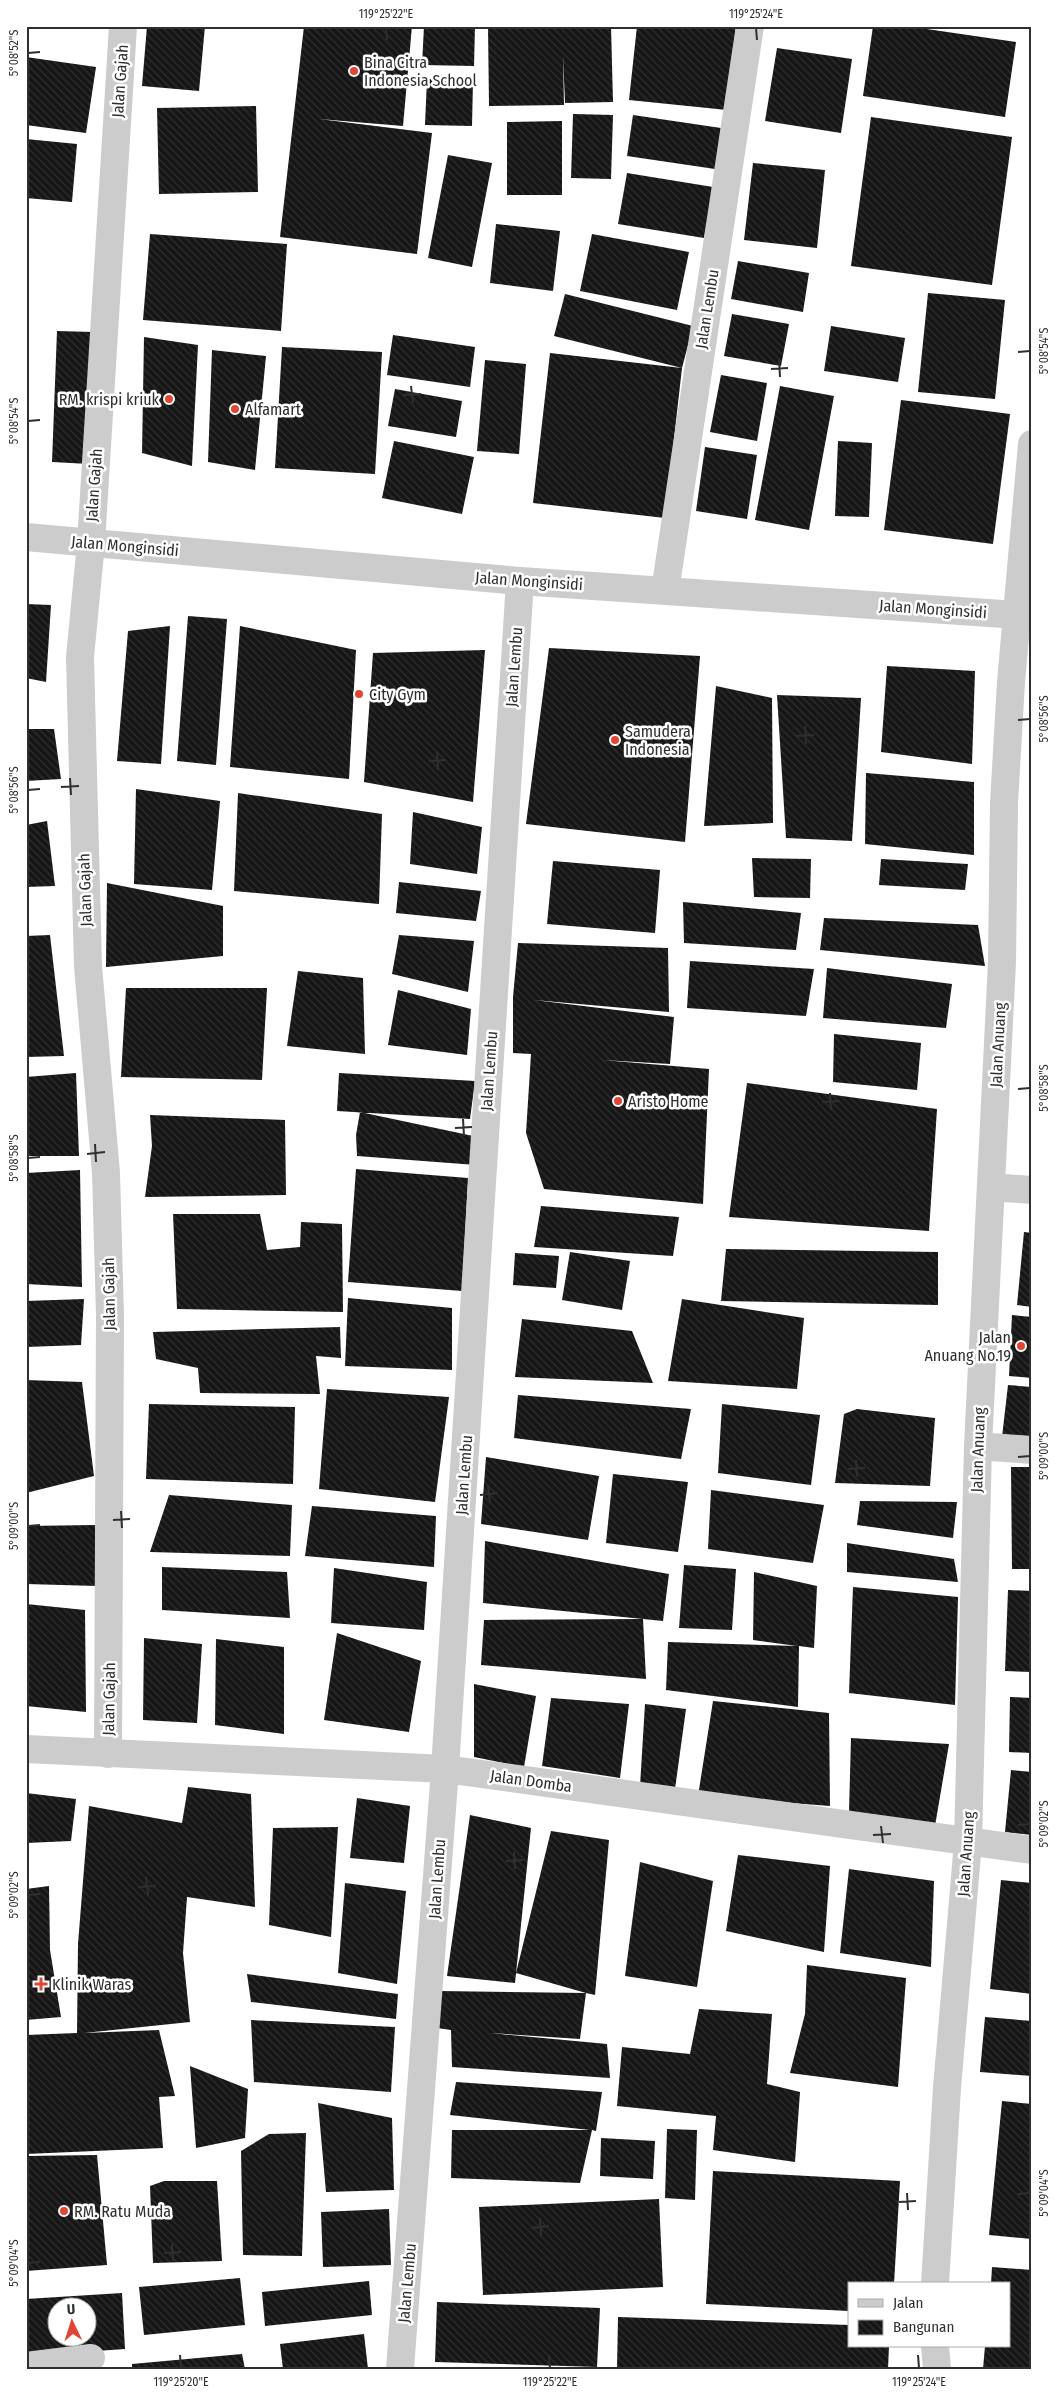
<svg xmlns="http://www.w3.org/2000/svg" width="1058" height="2395" font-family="'Fira Sans Condensed',sans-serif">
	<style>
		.building { fill: url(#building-back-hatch); fill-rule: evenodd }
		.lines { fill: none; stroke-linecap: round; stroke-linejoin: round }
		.minor { stroke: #ccc; stroke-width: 28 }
		.ticks { fill: none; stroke: #2f2f2f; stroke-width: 2 }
		.poi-dot { fill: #e14535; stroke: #fff; stroke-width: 2 }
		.labels { text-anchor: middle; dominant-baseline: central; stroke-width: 5; stroke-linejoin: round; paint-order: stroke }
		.poi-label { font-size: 16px; fill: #2f2f2f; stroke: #fff; text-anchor: start }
		.street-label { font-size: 16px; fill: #2f2f2f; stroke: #fff }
		.neatline { fill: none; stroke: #2f2f2f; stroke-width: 2 }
		.ticks-label { font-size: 12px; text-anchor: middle; fill: #2f2f2f }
	</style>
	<defs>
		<pattern id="building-back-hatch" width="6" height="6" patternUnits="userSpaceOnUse" patternTransform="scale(1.25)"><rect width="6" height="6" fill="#161616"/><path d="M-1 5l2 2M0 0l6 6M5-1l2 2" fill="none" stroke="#303030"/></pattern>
	</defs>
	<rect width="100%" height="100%" fill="#fff"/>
	<path class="building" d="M147,26H205L199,91L142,86Z
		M304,26H412L403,126L319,119L432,133L417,254L280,237Z
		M424,26H475L474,66L422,65Z
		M488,26H611L613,102L565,103L563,55L564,105L489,106Z
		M637,26H736L727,110L629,100Z
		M873,26H906L1016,42L1005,117L863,96Z
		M777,48L852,59L841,133L765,121Z
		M26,57L96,67L86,133L26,125Z
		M427,79L473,82L472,126L425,125Z
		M256,106L258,192L159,194L157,108Z
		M573,114L613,115L611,179L571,178Z
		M633,115L721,128L715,169L627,156Z
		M871,117L1012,137L992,285L851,266Z
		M562,121V195H507V122Z
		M26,139L77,144L72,202L26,198Z
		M448,155L492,163L472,267L428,258Z
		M753,163L825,170L817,248L744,240Z
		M627,173L713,187L704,238L618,224Z
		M496,224L560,231L553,291L490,283Z
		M150,234L287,244L281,331L143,320Z
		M592,234L689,252L677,310L580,291Z
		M738,261L809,273L803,312L731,299Z
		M928,293L1005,300L995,399L918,392Z
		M565,294L693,326L682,368L554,336Z
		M732,314L789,324L781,366L724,356Z
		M831,326L905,338L898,382L824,371Z
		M57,331L94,332L89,464L52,462Z
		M393,335L475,347L470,387L387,375Z
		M144,337L198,345L192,466L142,453Z
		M282,347L382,352L375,474L275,468Z
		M212,350L266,356L255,470L208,462Z
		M550,353L682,368L665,518L533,503Z
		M485,360L526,364L519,454L477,451Z
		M721,375L767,383L757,441L710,432Z
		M780,386L834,396L809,530L755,520Z
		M395,389L462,401L456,437L388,426Z
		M901,400L1010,414L993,544L884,530Z
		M394,441L474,457L462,514L382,498Z
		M838,441L872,443L869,517L835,516Z
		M705,447L757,455L747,519L696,511Z
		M26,604L51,605L46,682L26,678Z
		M188,616L227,619L216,765L177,761Z
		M170,626L161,764L117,761L128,631Z
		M240,626L356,650L349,779L230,767Z
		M549,648L700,656L685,842L526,824Z
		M485,650L473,802L364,782L373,653Z
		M887,666L975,671L972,764L881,752Z
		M716,686L772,698L773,823L704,826Z
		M777,695L861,698L852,841L786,838Z
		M26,729H54L61,779L26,781Z
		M866,773L974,782V855L865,844Z
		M136,789L220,801L212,890L134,884Z
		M238,793L382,814L379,904L234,891Z
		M413,812L482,827L477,874L410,864Z
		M47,821L55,886L26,887V825Z
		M752,858L811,859L810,898L754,897Z
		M881,859L968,864L965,890L879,885Z
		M553,861L660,870L655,933L547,924Z
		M399,882L481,891L476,921L396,913Z
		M107,883L223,906V956L106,967Z
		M683,902L801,913L796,950L684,943Z
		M824,918L978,925L985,966L820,950Z
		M50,935L64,1056L26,1057V936Z
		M399,935L474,941L468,992L392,974Z
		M518,943L668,948L669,1012L534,1000L674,1017L670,1064L602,1060L709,1069L703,1204L544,1189L526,1133L531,1054L513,1053V997Z
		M690,961L814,969L806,1016L687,1008Z
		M827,968L952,984L946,1028L823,1018Z
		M298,971L363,978L365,1054L287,1046Z
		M126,988H267L262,1080L121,1077Z
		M398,990L471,1009L467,1055L388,1045Z
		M834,1034L921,1043L917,1090L833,1082Z
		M76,1073L79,1156H26V1077Z
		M339,1073L475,1081L470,1119L337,1111Z
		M747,1083L937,1109L929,1231L729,1217Z
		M360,1112L478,1137L476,1165L357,1156L356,1135Z
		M150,1115L285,1120L286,1195L145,1197L152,1146Z
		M356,1169L468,1178L462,1291L348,1282Z
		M80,1170L82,1287L26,1284V1173Z
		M541,1206L679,1217L673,1256L534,1247Z
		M173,1214H260L267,1250L300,1247L301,1222L342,1224L343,1312L177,1309Z
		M1024,1232L1032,1233V1307L1017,1305Z
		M726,1249L938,1252V1305L721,1301Z
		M570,1252L630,1261L622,1310L562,1300Z
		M515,1253L559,1256L556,1288L513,1285Z
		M348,1298L452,1308V1370L345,1366Z
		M84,1299L81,1345L26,1347V1301Z
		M682,1299L804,1318L797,1389L668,1381Z
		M1012,1315L1032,1317V1378L1009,1376Z
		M522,1319L632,1331L653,1383L515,1377Z
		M340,1327L341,1358L316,1356L320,1394L200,1393L198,1368L156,1359L153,1332Z
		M26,1380L82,1382L94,1476L26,1493Z
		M1008,1385L1032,1387V1438L1002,1437Z
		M327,1389L449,1397L435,1502L319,1489Z
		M518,1395L691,1409L681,1459L514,1438Z
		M149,1404L295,1407L293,1484L146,1479Z
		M722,1404L820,1415L811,1485L718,1473Z
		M857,1409L935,1418L930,1486L835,1483L844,1414Z
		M486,1457L599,1476L588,1540L481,1524Z
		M1011,1467H1032V1569H1012Z
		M613,1474L688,1482L678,1552L606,1543Z
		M711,1490L824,1505L813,1563L708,1549Z
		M169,1495L292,1505L290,1556L150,1552Z
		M860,1501L957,1502L953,1538L857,1525Z
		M312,1506L436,1516L434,1567L305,1556Z
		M95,1525L97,1586L26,1584V1526Z
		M485,1541L669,1574L663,1621L643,1619L646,1679L481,1665L484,1620L643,1619L483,1603Z
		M847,1543L954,1559L958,1582L847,1572Z
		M684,1565L736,1569L732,1630L679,1628Z
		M162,1567L287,1572L290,1618L162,1610Z
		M334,1568L427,1582L424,1630L331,1623Z
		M754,1572L817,1586L814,1648L799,1646L798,1707L666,1690L668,1642L797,1646L753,1640Z
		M853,1587L958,1597L955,1705L849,1693Z
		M1008,1590L1032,1591V1672L1005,1671Z
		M26,1604L85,1610L86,1712L26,1706Z
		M337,1633L421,1661L409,1732L324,1720Z
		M144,1638L202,1644L197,1723L143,1720Z
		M216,1639L284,1647V1734L215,1725Z
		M474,1684L536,1696L524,1767L474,1757Z
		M1010,1697L1032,1698V1753L1009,1752Z
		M551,1698L629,1704L620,1778L542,1766Z
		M713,1701L829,1713L830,1806L698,1796Z
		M645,1704L686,1709L675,1789L640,1786Z
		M851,1738L949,1744L935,1826L849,1812Z
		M1011,1770L1032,1772V1835L1005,1832Z
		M188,1787L251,1794L255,1907L187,1897L183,1953L190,2022L84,2033L159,2030L175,2096L159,2097L163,2148L26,2154V2035L77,2033L78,1944L89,1806L182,1823Z
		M26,1793L76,1799L71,1841L26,1843Z
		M357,1798L410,1806L404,1863L350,1858Z
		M470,1815L531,1828L515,1983L447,1976Z
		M338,1827L331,1937L269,1925L273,1828Z
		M551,1831L609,1840L595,1995L586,1993L580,2039L490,2033L607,2044L610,2078L452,2067L451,2030L437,2028L439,1991L586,1993L516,1973Z
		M738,1855L830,1866L824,1952L726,1931Z
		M640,1862L713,1881L697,1987L625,1976Z
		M849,1869L934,1881L931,1967L840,1953Z
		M1001,1880L1032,1883V1994L990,1989Z
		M345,1883L406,1891L397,1984L338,1973Z
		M49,1886L50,1950L61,2017L26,2020V1889Z
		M807,1965L906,1978L898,2087L790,2073L805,2014Z
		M247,1974L398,1994L396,2019L251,2002Z
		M699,2009L772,2014L767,2084L800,2092L795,2162L713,2150L716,2116L617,2106L622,2047L690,2054Z
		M985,2017L1032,2021V2076L980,2072Z
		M251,2020L395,2027L391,2092L254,2082Z
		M190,2066L248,2089L245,2138L196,2148Z
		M456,2082L602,2092L596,2131L592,2130L580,2183L451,2178L452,2130H590L450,2115Z
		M1002,2101L1032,2104V2239L989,2235Z
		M318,2103L392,2118L394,2190L326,2192Z
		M667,2129L697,2130L695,2200L665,2198Z
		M306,2133L302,2256L243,2255L241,2151L269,2134Z
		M601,2138L655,2141L653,2179L600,2176Z
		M97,2155L107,2265L26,2271V2156Z
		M713,2171L900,2181L894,2284H849V2311L706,2304Z
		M164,2181H217L222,2261L153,2263L150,2186Z
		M659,2199L663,2287L483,2295L479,2207Z
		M389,2209L391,2265L323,2267L321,2212Z
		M992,2267L1032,2270V2369H983L985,2346H1009V2284H991Z
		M240,2278L245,2325L144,2335L139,2287Z
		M369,2281L372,2315L265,2326L262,2292Z
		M122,2293L125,2349L26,2356V2299ZM58,2308H88V2338H58Z
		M437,2302L600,2308L597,2367L435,2362Z
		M618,2317L849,2325V2346H889L888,2369H617Z
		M364,2334L368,2369H283L280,2344Z
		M242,2354L245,2369H132V2364Z"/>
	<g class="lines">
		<path class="minor" d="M26,537L520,581L1032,616
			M665,591L750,26
			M991,1187L1032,1190
			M978,1446L1032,1450
			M26,1749L445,1769L1032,1850
			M108,1754L110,1315L106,1173L88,966L80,657L91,543L123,26
			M935,2284L947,2088L968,1842L978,1446L1002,962L1004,803L1011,682L1032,444
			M935,2346L937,2369
			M26,2366L91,2358
			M400,2369L445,1769L520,581"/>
	</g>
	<path class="ticks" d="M386,28L387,40M756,28L757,40M28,53L40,52M1018,352L1030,351M779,360L780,377M771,369L788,368M411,386L413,403M403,395L421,394M28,421L40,420M1018,720L1030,719M805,726L806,744M796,736L814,735M437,752L438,770M429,761L446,760M70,778L71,795M61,787L79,786M28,790L40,789M1018,1089L1030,1088M830,1093L831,1110M822,1102L840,1101M463,1119L464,1136M455,1128L472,1127M95,1144L96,1162M87,1154L105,1152M28,1158L40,1157M1018,1457L1030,1456M856,1460L857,1477M848,1469L865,1468M488,1485L490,1503M480,1495L498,1493M121,1511L122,1528M113,1520L130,1519M28,1526L40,1525M1018,1825L1030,1824M881,1826L883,1843M873,1835L891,1834M514,1852L515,1869M506,1861L523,1860M146,1877L148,1895M138,1887L156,1886M28,1895L40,1894M907,2193L908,2210M1018,2194L1030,2193M899,2202L916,2201M540,2218L541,2236M531,2228L549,2226M172,2244L173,2261M164,2253L181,2252M28,2263L40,2262M180,2355L181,2368M549,2355L550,2368M918,2355L919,2368"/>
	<g class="poi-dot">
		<circle cx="354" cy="71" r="5"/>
		<circle cx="169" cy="399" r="5"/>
		<circle cx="235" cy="409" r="5"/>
		<circle cx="359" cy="694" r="5"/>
		<circle cx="615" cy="740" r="5"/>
		<circle cx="618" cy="1101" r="5"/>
		<circle cx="1021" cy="1346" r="5"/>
		<path d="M38.5 1976.5h5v5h5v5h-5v5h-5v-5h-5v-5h5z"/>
		<circle cx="64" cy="2211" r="5"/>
	</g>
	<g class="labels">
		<g class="poi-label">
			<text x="364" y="62">Bina Citra<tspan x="364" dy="18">Indonesia School</tspan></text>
			<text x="159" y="399" text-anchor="end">RM. krispi kriuk</text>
			<text x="245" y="409">Alfamart</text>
			<text x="369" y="694">City Gym</text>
			<text x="625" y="731">Samudera<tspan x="625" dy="18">Indonesia</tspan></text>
			<text x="628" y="1101">Aristo Home</text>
			<text x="1011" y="1337" text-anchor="end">Jalan<tspan x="1011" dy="18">Anuang No.19</tspan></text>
			<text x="52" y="1984">Klinik Waras</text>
			<text x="74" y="2211">RM. Ratu Muda</text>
		</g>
		<g class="street-label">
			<text transform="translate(120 81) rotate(-86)">Jalan Gajah</text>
			<text transform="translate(707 309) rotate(-81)">Jalan Lembu</text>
			<text transform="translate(94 485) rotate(-86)">Jalan Gajah</text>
			<text transform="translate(125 546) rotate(5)">Jalan Monginsidi</text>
			<text transform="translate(529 581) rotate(4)">Jalan Monginsidi</text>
			<text transform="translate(933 609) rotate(4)">Jalan Monginsidi</text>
			<text transform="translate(514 667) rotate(-86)">Jalan Lembu</text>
			<text transform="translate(85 890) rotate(-92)">Jalan Gajah</text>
			<text transform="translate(998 1045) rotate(-87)">Jalan Anuang</text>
			<text transform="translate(489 1071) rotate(-86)">Jalan Lembu</text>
			<text transform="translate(109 1294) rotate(-91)">Jalan Gajah</text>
			<text transform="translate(978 1450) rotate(-88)">Jalan Anuang</text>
			<text transform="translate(464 1475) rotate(-86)">Jalan Lembu</text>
			<text transform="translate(109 1699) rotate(-89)">Jalan Gajah</text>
			<text transform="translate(531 1781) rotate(8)">Jalan Domba</text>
			<text transform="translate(966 1854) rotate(-86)">Jalan Anuang</text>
			<text transform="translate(437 1879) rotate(-86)">Jalan Lembu</text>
			<text transform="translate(407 2283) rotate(-85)">Jalan Lembu</text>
		</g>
	</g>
	<rect width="1058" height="2395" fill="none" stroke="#ffffff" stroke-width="55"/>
	<rect x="848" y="2282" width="162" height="65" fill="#ffffff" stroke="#acacac"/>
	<rect x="858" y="2299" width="25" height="8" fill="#cccccc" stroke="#acacac"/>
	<text x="893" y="2308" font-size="15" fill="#2f2f2f">Jalan</text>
	<rect x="858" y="2320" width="25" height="15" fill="url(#building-back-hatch)" stroke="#acacac"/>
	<text x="893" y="2332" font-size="15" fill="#2f2f2f">Bangunan</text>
	<g transform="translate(72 2322) rotate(356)"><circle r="24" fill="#ffffff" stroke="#acacac"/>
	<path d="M0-4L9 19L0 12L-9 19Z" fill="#e14535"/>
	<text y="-8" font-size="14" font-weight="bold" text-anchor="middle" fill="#2f2f2f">U</text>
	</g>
	<rect x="28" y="28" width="1002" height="2340" class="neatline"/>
	<g class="ticks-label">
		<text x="386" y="18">119°25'22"E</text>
		<text x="756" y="18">119°25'24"E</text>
		<text transform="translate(14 53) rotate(-90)" y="4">5°08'52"S</text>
		<text transform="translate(1044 351) rotate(-90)" y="4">5°08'54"S</text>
		<text transform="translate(14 421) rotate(-90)" y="4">5°08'54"S</text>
		<text transform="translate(1044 719) rotate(-90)" y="4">5°08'56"S</text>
		<text transform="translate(14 790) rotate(-90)" y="4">5°08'56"S</text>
		<text transform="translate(1044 1088) rotate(-90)" y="4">5°08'58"S</text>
		<text transform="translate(14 1158) rotate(-90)" y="4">5°08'58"S</text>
		<text transform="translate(1044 1456) rotate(-90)" y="4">5°09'00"S</text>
		<text transform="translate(14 1526) rotate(-90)" y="4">5°09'00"S</text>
		<text transform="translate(1044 1824) rotate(-90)" y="4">5°09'02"S</text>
		<text transform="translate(14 1895) rotate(-90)" y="4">5°09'02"S</text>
		<text transform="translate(1044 2193) rotate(-90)" y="4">5°09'04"S</text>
		<text transform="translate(14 2263) rotate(-90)" y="4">5°09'04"S</text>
		<text x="181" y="2386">119°25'20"E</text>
		<text x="550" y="2386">119°25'22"E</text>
		<text x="919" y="2386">119°25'24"E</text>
	</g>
</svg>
